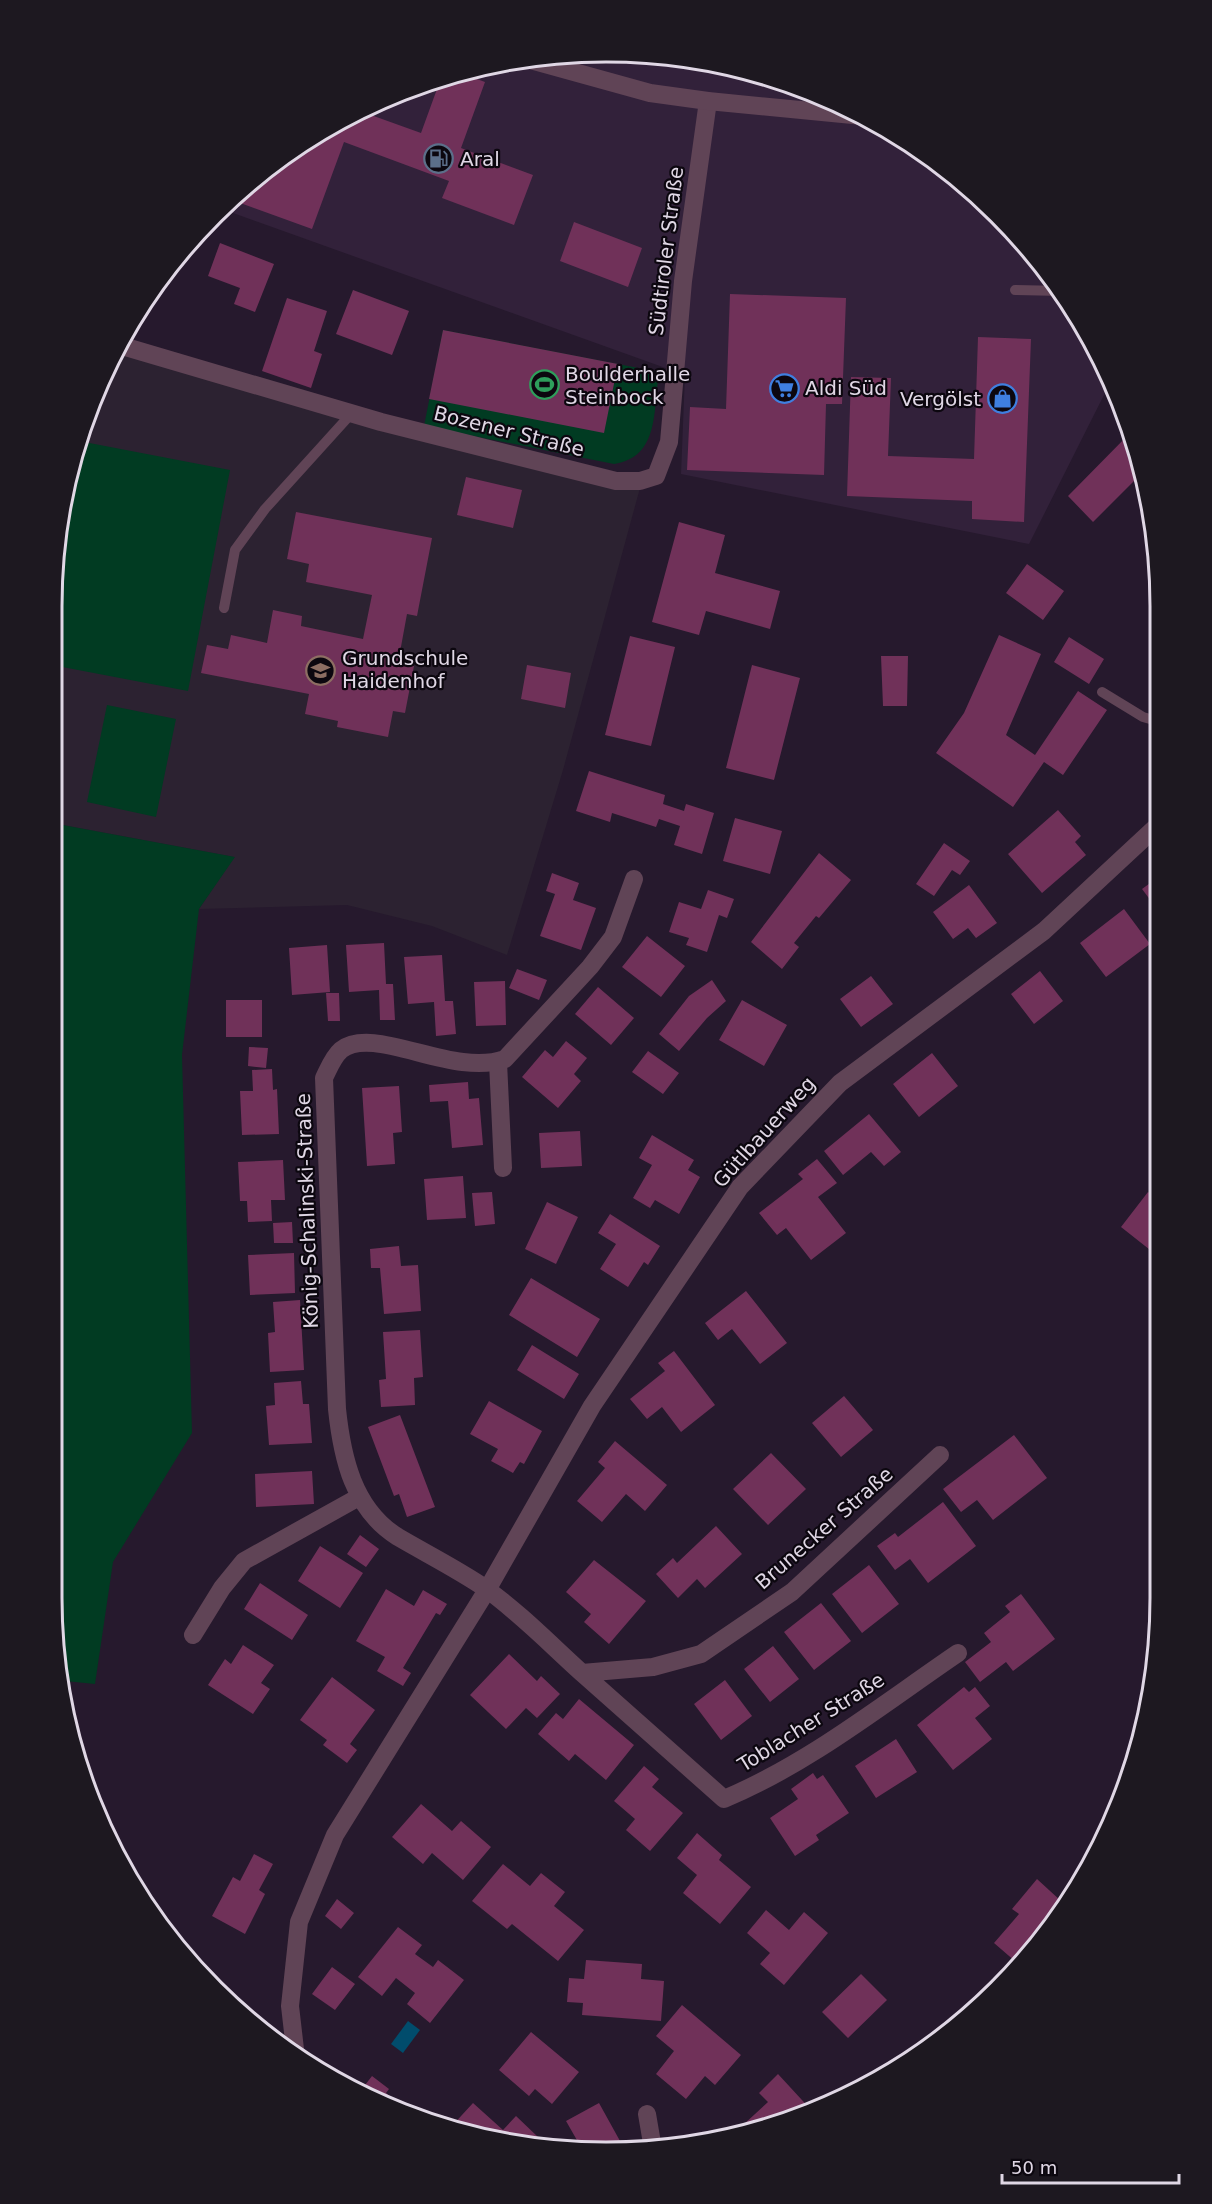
<svg xmlns="http://www.w3.org/2000/svg" width="1212" height="2204" font-family="'DejaVu Sans',sans-serif">
	<style>
		.built { fill: #32213a }
		.education { fill: #2c2231 }
		.green { fill: #013b22 }
		.water { fill: #014c6c }
		.building { fill: #703159 }
		.lines { fill: none; stroke-linecap: round; stroke-linejoin: round }
		.service { stroke: #604456; stroke-width: 10 }
		.minor { stroke: #604456; stroke-width: 18 }
		.tertiary { stroke: #604456; stroke-width: 18 }
		.labels { text-anchor: middle; dominant-baseline: central; stroke-width: 4.5; stroke-linejoin: round; paint-order: stroke }
		.poi-label { font-size: 20px; fill: #e0d7e5; stroke: #0c070f; text-anchor: start }
		.street-label { font-size: 20px; fill: #e0d7e5; stroke: #0c070f }
		.rim { fill: none; stroke: #e0d7e5; stroke-width: 3 }
	</style>
	<rect width="100%" height="100%" fill="#26192d"/>
	<path class="built" d="M569,52L678,56L784,80L883,125L972,189L1067,297L1110,383L1029,544L681,474L685,375L222,209L268,166L360,108L462,70Z"/>
	<path class="education" d="M116,352L640,488L563,770L507,955L432,926L347,905L199,909L234,857L52,823V570L70,462Z"/>
	<path class="green" d="M443,330L659,372C653,410 660,457 614,464L424,426Z
		M79,441L230,470L188,691L52,665C52,595 51,507 79,441Z
		M107,705L176,719L156,817L87,802Z
		M52,823L235,857L199,909L182,1055L192,1433L113,1562L95,1684L65,1681L51,1598Z"/>
	<path class="water" d="M408,2021L420,2030L403,2053L391,2044Z"/>
	<path class="building" d="M458,72L485,82L461,148L533,175L514,225L442,198L449,181L344,142L312,229L232,200L268,166L357,110L421,133L441,78Z
		M574,222L642,248L628,287L560,261Z
		M220,243L274,264L255,312L234,304L240,288L208,276Z
		M353,290L409,311L392,355L336,334Z
		M730,294L846,298L842,404H826L824,475L687,470L690,407L726,409Z
		M287,298L327,311L314,351L322,354L311,388L262,371Z
		M443,330L618,364L604,433L429,399Z
		M978,337L1031,339L1024,522L972,519V501L847,496L851,377L891,378L888,456L974,459Z
		M1132,431L1146,491L1135,480L1093,522L1068,496Z
		M466,477L522,490L513,528L457,515Z
		M296,512L432,538L417,616L407,614L398,663L414,666L405,713L393,711L388,737L337,727L338,721L305,714L309,694L201,673L207,645L228,649L231,635L267,643L273,610L302,616L301,626L363,639L372,595L306,582L309,564L287,559Z
		M679,522L725,535L715,573L780,591L770,629L706,611L699,635L652,622Z
		M1027,564L1064,591L1043,620L1006,593Z
		M999,635L1041,654L1006,735L1035,755L1078,691L1107,710L1063,775L1044,762L1013,807L936,753L964,713Z
		M630,636L675,647L651,746L605,735Z
		M1069,637L1104,659L1089,684L1054,662Z
		M881,656H908L907,706H883Z
		M527,665L571,673L565,708L521,699Z
		M752,665L800,678L774,780L726,768Z
		M589,771L665,795L663,804L684,811L686,804L714,813L702,854L674,845L680,826L659,819L656,827L612,813L610,822L576,811Z
		M1058,810L1081,836L1075,842L1086,855L1042,893L1008,854Z
		M735,818L782,831L770,874L723,861Z
		M944,843L970,861L960,875L952,870L934,896L916,884Z
		M819,853L851,880L819,918L816,916L794,943L799,947L782,969L751,942Z
		M552,873L579,883L573,900L596,908L581,950L540,936L555,894L546,891Z
		M1157,878V909L1142,889Z
		M969,885L997,923L976,938L968,928L953,939L933,912Z
		M708,890L734,899L727,918L719,915L707,952L686,945L689,938L669,932L679,902L701,909Z
		M1124,909L1150,944L1106,977L1080,943Z
		M647,936L685,966L661,997L622,967Z
		M384,943L386,984H393L395,1020H380L379,990L349,992L346,945Z
		M327,945L330,992L292,995L289,948Z
		M442,955L445,1001H453L456,1034L436,1036L434,1002L408,1004L404,957Z
		M517,969L547,980L539,1000L509,988Z
		M1040,971L1063,1001L1034,1024L1011,994Z
		M871,976L893,1004L861,1027L840,999Z
		M712,980L726,1001L707,1018L679,1051L659,1034L689,996Z
		M505,981L506,1025L476,1026L474,982Z
		M598,987L634,1018L611,1045L575,1014Z
		M326,993H339L340,1021H328Z
		M226,1000H262V1037H226Z
		M742,1000L787,1025L764,1066L719,1040Z
		M566,1041L587,1058L574,1074L581,1081L558,1108L522,1077L545,1050L553,1057Z
		M249,1047L268,1048L266,1068L248,1066Z
		M648,1051L679,1073L663,1094L632,1072Z
		M932,1053L958,1086L919,1117L893,1084Z
		M272,1069L273,1090L277,1089L279,1134L242,1135L240,1091H253L252,1070Z
		M468,1082L469,1099L479,1098L483,1145L452,1148L448,1101L430,1102L429,1085Z
		M399,1086L402,1132L393,1133L395,1164L367,1166L362,1088Z
		M869,1114L901,1152L884,1166L871,1152L843,1175L824,1151Z
		M580,1131L582,1166L541,1168L539,1133Z
		M652,1135L694,1160L688,1170L700,1177L679,1214L655,1200L650,1208L633,1198L652,1165L639,1158Z
		M817,1159L837,1183L818,1197L846,1233L811,1260L786,1228L777,1235L759,1213L803,1179L798,1174Z
		M283,1160L285,1200H271L272,1221L248,1222L247,1201H240L238,1162Z
		M463,1176L466,1218L427,1220L424,1179Z
		M492,1192L495,1224L475,1226L472,1193Z
		M1148,1192L1158,1200L1159,1257L1121,1227Z
		M547,1202L578,1217L556,1264L525,1249Z
		M610,1214L660,1246L648,1265L644,1262L628,1287L600,1269L616,1244L598,1233Z
		M292,1222L293,1243H274L273,1223Z
		M399,1246L401,1266L418,1265L421,1311L384,1314L380,1268H371L370,1249Z
		M294,1253L295,1293L250,1295L248,1255Z
		M531,1278L600,1319L577,1357L509,1315Z
		M746,1291L787,1343L760,1364L732,1329L718,1340L705,1323Z
		M300,1300L304,1370L270,1372L268,1333L275,1332L273,1302Z
		M420,1330L423,1377L414,1378L415,1405L381,1407L379,1380L386,1379L383,1332Z
		M532,1345L579,1374L564,1399L517,1370Z
		M674,1351L715,1405L681,1432L662,1407L647,1419L630,1399L665,1371L658,1363Z
		M301,1381L303,1404H309L312,1443L269,1445L266,1406L275,1405L274,1383Z
		M844,1396L873,1430L841,1457L812,1423Z
		M489,1401L542,1431L524,1464L520,1462L513,1473L491,1461L498,1449L470,1434Z
		M400,1415L435,1507L407,1517L399,1494L394,1496L368,1427Z
		M1014,1435L1047,1478L993,1520L977,1500L961,1512L943,1489Z
		M615,1441L667,1485L645,1511L626,1494L602,1522L577,1501L605,1468L598,1462Z
		M771,1453L806,1489L768,1525L733,1489Z
		M312,1471L314,1504L256,1507L255,1474Z
		M943,1502L976,1546L928,1583L910,1559L895,1570L877,1546L895,1533L898,1537Z
		M716,1526L742,1554L705,1588L697,1579L678,1598L656,1574L673,1558L677,1563Z
		M360,1535L379,1549L366,1567L347,1554Z
		M320,1546L363,1573L340,1608L298,1581Z
		M594,1560L646,1601L609,1644L584,1622L591,1614L566,1592Z
		M869,1565L899,1604L862,1633L832,1594Z
		M260,1583L308,1615L292,1640L244,1609Z
		M386,1589L414,1606L423,1590L447,1604L440,1615L436,1613L403,1668L411,1673L403,1686L377,1671L385,1657L356,1641Z
		M1021,1594L1055,1639L1013,1671L1006,1662L980,1682L965,1662L991,1642L984,1633L1010,1612L1005,1606Z
		M821,1603L851,1641L814,1670L784,1632Z
		M243,1645L274,1665L261,1683L270,1689L253,1714L208,1685L225,1659L231,1664Z
		M773,1646L799,1679L770,1702L744,1669Z
		M509,1654L537,1681L541,1676L560,1694L537,1718L526,1708L506,1729L470,1695Z
		M332,1677L375,1710L350,1744L357,1750L347,1763L323,1745L327,1740L300,1720Z
		M725,1680L752,1716L721,1740L694,1704Z
		M964,1687L969,1692L975,1687L990,1706L975,1718L992,1739L953,1770L917,1725Z
		M579,1699L634,1745L606,1780L575,1754L569,1761L538,1734L556,1713L563,1719Z
		M896,1739L917,1772L876,1798L855,1766Z
		M644,1766L659,1779L652,1787L683,1813L650,1851L626,1830L635,1819L614,1801Z
		M813,1773L817,1779L823,1775L849,1813L816,1835L819,1840L795,1856L770,1818L798,1799L791,1789Z
		M421,1804L452,1831L461,1821L491,1847L463,1880L432,1853L423,1864L392,1837Z
		M697,1833L722,1855L719,1860L751,1887L720,1924L683,1893L697,1875L677,1858Z
		M254,1854L273,1864L259,1890L265,1894L245,1934L212,1916L233,1877L240,1881Z
		M503,1864L530,1886L541,1873L565,1892L554,1906L584,1930L558,1961L512,1924L507,1929L472,1901Z
		M1037,1879L1061,1901L1049,1915L1052,1917L1016,1962L994,1943L1019,1914L1012,1909Z
		M337,1899L354,1913L341,1929L325,1916Z
		M766,1910L789,1930L804,1912L828,1933L784,1985L760,1964L770,1953L747,1933Z
		M398,1927L422,1945L415,1954L433,1967L438,1960L464,1980L430,2023L407,2004L415,1993L396,1978L382,1996L358,1977Z
		M586,1960L642,1964L641,1979L664,1981L661,2021L582,2015L583,2003L567,2002L569,1978L584,1979Z
		M332,1967L355,1984L335,2010L312,1994Z
		M861,1974L887,2000L848,2038L822,2012Z
		M682,2005L741,2055L715,2085L705,2076L686,2099L656,2074L674,2051L656,2036Z
		M531,2032L579,2072L552,2104L535,2089L529,2096L499,2070Z
		M778,2074L813,2112L745,2128L743,2125L768,2102L759,2093Z
		M372,2076L389,2089L386,2093L404,2108L362,2089Z
		M473,2103L503,2130L516,2116L538,2137L535,2141L463,2134L450,2128Z
		M599,2103L625,2150L572,2145L578,2142L566,2121Z"/>
	<g class="lines">
		<path class="service" d="M1015,290L1062,291
			M224,608L235,550L265,509L351,414
			M1102,692L1143,717L1157,721"/>
		<path class="minor" d="M119,345L381,422L616,481H640L656,476L669,442L683,281L708,101
			M634,879L613,937L590,967L505,1059C453,1078 374,1024 341,1050C333,1057 329,1068 324,1078L337,1409C342,1457 353,1509 398,1537C427,1554 457,1569 485,1588C520,1613 551,1645 582,1673L653,1667L701,1654L792,1592L940,1455
			M498,1062L503,1168
			M193,1635L222,1588L244,1561L359,1497
			M582,1673L724,1799C808,1764 883,1704 958,1653
			M296,2058L290,2006L299,1922L335,1835L487,1590L592,1406L740,1187L840,1083L1044,931L1157,826
			M647,2114L653,2149"/>
		<path class="tertiary" d="M527,59L650,93L708,101L863,116"/>
	</g>
	<defs>
		<symbol id="fuel-ring" viewBox="-11 -11 22 22"><circle r="9.5" fill="#0c070f" stroke="#5c6f8a" stroke-width="1.5"/><path d="M-5.5-6h7V0h2V4h1.3V-2.5L3-4.5l.8-.8L6-3V5H2.5V1h-1V6h-7ZM-4.2-4.7v3.2H.2V-4.7Z" fill="#5c6f8a"/></symbol>
		<symbol id="stadium-ring" viewBox="-11 -11 22 22"><circle r="9.5" fill="#0c070f" stroke="#2e9e5b" stroke-width="1.5"/><path d="M0-5a6.5 5 0 1 0 0 10a6.5 5 0 1 0 0-10ZM-3.5-1.8h7v3.6h-7Z" fill="#2e9e5b"/></symbol>
		<symbol id="supermarket-ring" viewBox="-11 -11 22 22"><circle r="9.5" fill="#0c070f" stroke="#3f7fe0" stroke-width="1.5"/><path d="M-6-5.5h2.5l.6 2H6L4.5 2H-2.5L-4.4-4H-6ZM-1.5 3.2a1.3 1.3 0 1 0 .1 0ZM3 3.2a1.3 1.3 0 1 0 .1 0Z" fill="#3f7fe0"/></symbol>
		<symbol id="shop-ring" viewBox="-11 -11 22 22"><circle r="9.5" fill="#0c070f" stroke="#3f7fe0" stroke-width="1.5"/><path d="M-5-2.5h2.3a2.7 3.5 0 0 1 5.4 0H5L5.5 6h-11ZM-1.5-2.5h3a1.5 2.3 0 0 0-3 0Z" fill="#3f7fe0"/></symbol>
		<symbol id="school-ring" viewBox="-11 -11 22 22"><circle r="9.5" fill="#0c070f" stroke="#8d6e63" stroke-width="1.5"/><path d="M0-5L7-2L0 1L-7-2ZM-4 1L0 2.5L4 1V4Q0 6-4 4Z" fill="#8d6e63"/></symbol>
	</defs>
	<g fill-rule="evenodd">
		<use href="#fuel-ring" x="422" y="142" width="33" height="33"/>
		<use href="#stadium-ring" x="528" y="368" width="33" height="33"/>
		<use href="#supermarket-ring" x="768" y="372" width="33" height="33"/>
		<use href="#shop-ring" x="986" y="382" width="33" height="33"/>
		<use href="#school-ring" x="304" y="654" width="33" height="33"/>
	</g>
	<g class="labels">
		<g class="poi-label">
			<text x="460" y="159">Aral</text>
			<text x="565" y="374">Boulderhalle<tspan x="565" dy="23">Steinbock</tspan></text>
			<text x="805" y="388">Aldi Süd</text>
			<text x="981" y="399" text-anchor="end">Vergölst</text>
			<text x="342" y="658">Grundschule<tspan x="342" dy="23">Haidenhof</tspan></text>
		</g>
		<g class="street-label">
			<text transform="translate(666 251) rotate(-83)">Südtiroler Straße</text>
			<text transform="translate(509 431) rotate(14)">Bozener Straße</text>
			<text transform="translate(764 1132) rotate(-48)">Gütlbauerweg</text>
			<text transform="translate(307 1211) rotate(-92)">König-Schalinski-Straße</text>
			<text transform="translate(824 1528) rotate(-41)">Brunecker Straße</text>
			<text transform="translate(811 1722) rotate(-32)">Toblacher Straße</text>
		</g>
	</g>
	<path d="M0 0H1212V2204H0ZM606 62H606A544 544 0 0 1 1150 606V1598A544 544 0 0 1 606 2142H606A544 544 0 0 1 62 1598V606A544 544 0 0 1 606 62Z" fill="#1d1820" fill-rule="evenodd"/>
	<path class="rim" d="M606 62H606A544 544 0 0 1 1150 606V1598A544 544 0 0 1 606 2142H606A544 544 0 0 1 62 1598V606A544 544 0 0 1 606 62Z"/>
	<path d="M1002 2174v9h177v-9" fill="none" stroke="#e0d7e5" stroke-width="3"/>
	<text x="1011" y="2174" font-size="18" fill="#e0d7e5" stroke="#0c070f" stroke-width="4.5" paint-order="stroke">50 m</text>
</svg>
